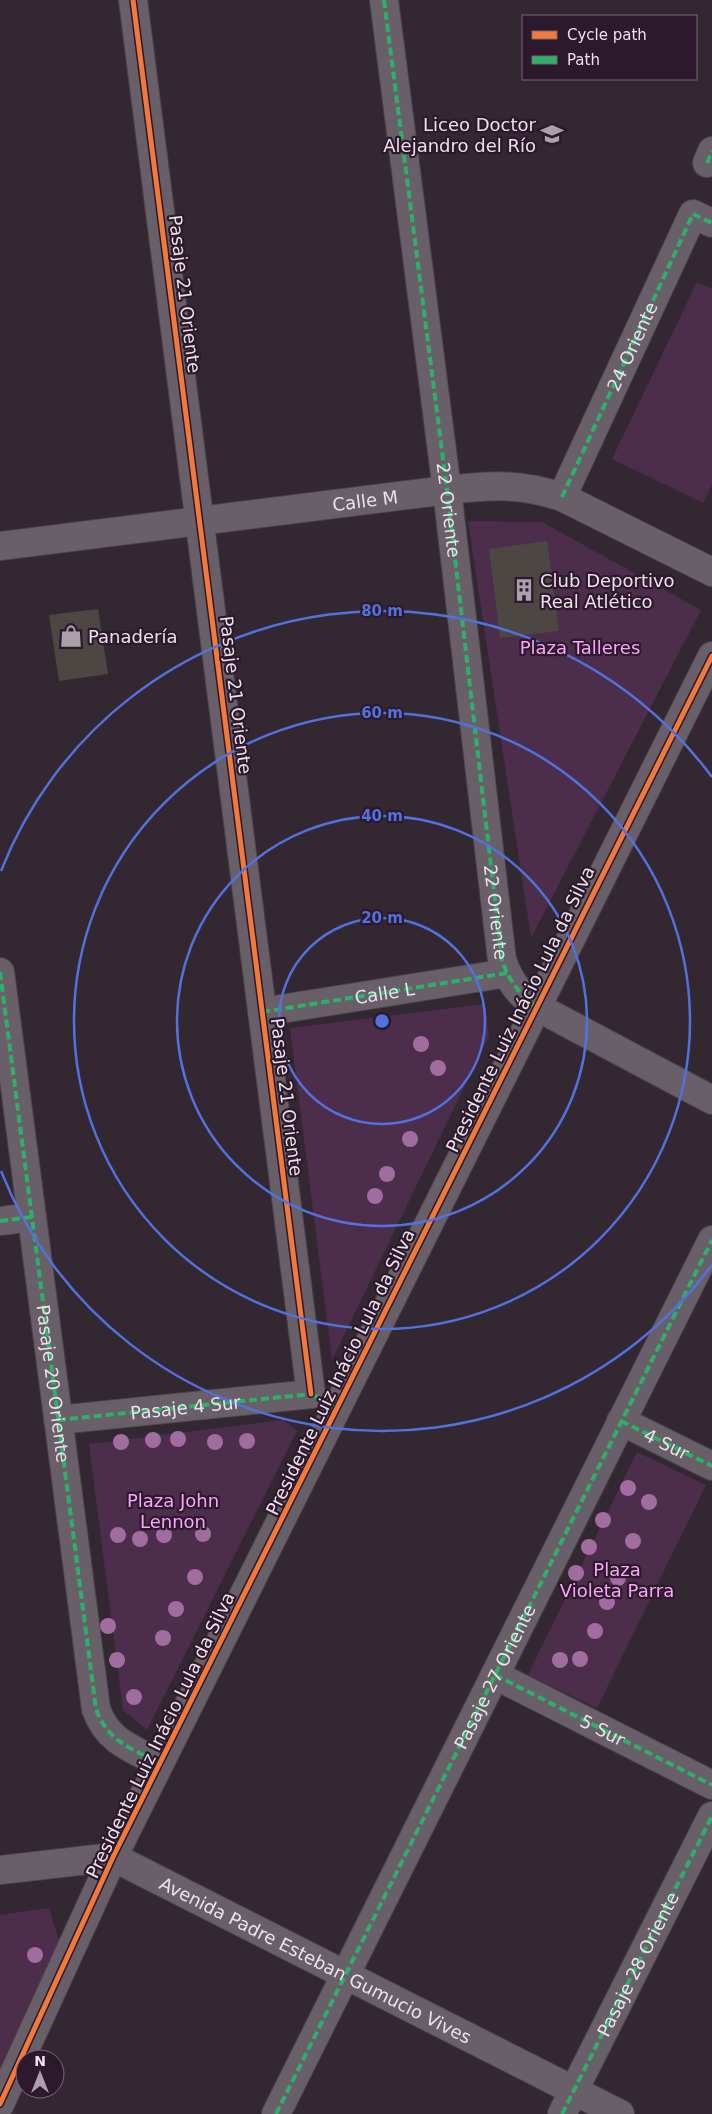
<svg xmlns="http://www.w3.org/2000/svg" width="712" height="2114" font-family="'DejaVu Sans',sans-serif">
	<style>
		.green { fill: #4c2d4c }
		.building { fill: #4d4744 }
		.lines { fill: none; stroke-linecap: round; stroke-linejoin: round }
		.minor-casing { stroke: #4c434c; stroke-width: 30 }
		.minor { stroke: #685f68; stroke-width: 28 }
		.quiet { stroke: #2db169; stroke-width: 4; stroke-dasharray: 8 4; stroke-linecap: butt }
		.cycleway-casing { stroke: #2c1a2c; stroke-width: 8 }
		.cycleway { stroke: #f17a3a; stroke-width: 5 }
		.tree { fill: #a16da0 }
		.ring { fill: none; stroke: #5172dd; stroke-width: 2.5 }
		.labels { text-anchor: middle; dominant-baseline: central; stroke-width: 4.5; stroke-linejoin: round; paint-order: stroke }
		.poi-label { font-size: 18px; fill: #ede0ec; stroke: #2c1a2c; text-anchor: start }
		.street-label { font-size: 18px; fill: #ede0ec; stroke: #2c1a2c }
		.park-label { font-size: 18px; fill: #fba5fa; stroke: #2c1a2c }
		.centre { fill: #5172dd; stroke: #2c1a2c; stroke-width: 2.5 }
		.ring-label { font-size: 15px; text-anchor: middle; font-weight: bold; fill: #5172dd; stroke: #2c1a2c; stroke-width: 4.5; stroke-linejoin: round; paint-order: stroke }
	</style>
	<rect width="100%" height="100%" fill="#332832"/>
	<path class="green" d="M697,282L712,289V485L703,503L612,459Z
		M468,521L542,522L701,610L531,938Z
		M485,1004L489,1036L332,1360L290,1028Z
		M283,1420L297,1431L147,1730L123,1710L89,1444Z
		M637,1452L706,1485L597,1708L528,1675Z
		M49,1908L60,1944L0,2070V1915Z"/>
	<path class="building" d="M547,541L559,631L500,638L489,549Z
		M98,609L108,674L59,681L49,615Z"/>
	<g class="lines">
		<defs>
			<g id="minor">
				<path d="M133,0L311,1394"/>
				<path d="M384,0L447,490L502,960C509,981 519,994 537,1007L712,1100"/>
				<path d="M707,163L712,151"/>
				<path d="M562,497L693,214L712,223"/>
				<path id="s1" d="M0,546L447,490C491,485 519,483 562,497L712,572"/>
				<path d="M0,972L96,1709C107,1741 132,1749 160,1763"/>
				<path id="s2" d="M262,1012L507,973"/>
				<path d="M0,1221L32,1217"/>
				<path d="M58,1420L311,1394"/>
				<path d="M621,1421L712,1466"/>
				<path id="s3" d="M495,1675L712,1785"/>
				<path id="s4" d="M0,1870L113,1857L620,2114"/>
				<path d="M0,2104L113,1857L712,656"/>
				<path d="M276,2114L712,1240"/>
				<path id="s5" d="M562,2114L712,1816"/>
			</g>
		</defs>
		<use href="#minor" class="minor-casing"/>
		<use href="#minor" class="minor"/>
		<g class="quiet">
			<path id="s6" d="M384,0L447,490L502,960C509,981 519,994 537,1007"/>
			<path d="M707,163L712,151"/>
			<path id="s7" d="M562,497L693,214L712,223"/>
			<path id="s8" d="M0,972L96,1709C107,1741 132,1749 160,1763"/>
			<path d="M262,1012L507,973"/>
			<path d="M0,1221L32,1217"/>
			<path d="M311,1394L337,1407"/>
			<path id="s9" d="M58,1420L311,1394"/>
			<path id="s10" d="M621,1421L712,1466"/>
			<path d="M495,1675L712,1785"/>
			<path id="s11" d="M276,2114L712,1240"/>
			<path d="M562,2114L712,1816"/>
		</g>
		<defs>
			<path id="cycleway" d="M133,0L311,1394
				M0,2104L113,1857L712,656"/>
		</defs>
		<use href="#cycleway" class="cycleway-casing"/>
		<use href="#cycleway" class="cycleway"/>
	</g>
	<g class="tree">
		<circle cx="421" cy="1044" r="8"/>
		<circle cx="438" cy="1068" r="8"/>
		<circle cx="410" cy="1139" r="8"/>
		<circle cx="387" cy="1174" r="8"/>
		<circle cx="375" cy="1196" r="8"/>
		<circle cx="178" cy="1439" r="8"/>
		<circle cx="153" cy="1440" r="8"/>
		<circle cx="247" cy="1441" r="8"/>
		<circle cx="121" cy="1442" r="8"/>
		<circle cx="215" cy="1442" r="8"/>
		<circle cx="628" cy="1488" r="8"/>
		<circle cx="649" cy="1502" r="8"/>
		<circle cx="603" cy="1520" r="8"/>
		<circle cx="203" cy="1534" r="8"/>
		<circle cx="118" cy="1535" r="8"/>
		<circle cx="164" cy="1535" r="8"/>
		<circle cx="140" cy="1539" r="8"/>
		<circle cx="633" cy="1541" r="8"/>
		<circle cx="589" cy="1547" r="8"/>
		<circle cx="576" cy="1573" r="8"/>
		<circle cx="195" cy="1577" r="8"/>
		<circle cx="618" cy="1578" r="8"/>
		<circle cx="607" cy="1602" r="8"/>
		<circle cx="176" cy="1609" r="8"/>
		<circle cx="108" cy="1626" r="8"/>
		<circle cx="595" cy="1631" r="8"/>
		<circle cx="163" cy="1638" r="8"/>
		<circle cx="580" cy="1659" r="8"/>
		<circle cx="117" cy="1660" r="8"/>
		<circle cx="560" cy="1660" r="8"/>
		<circle cx="134" cy="1697" r="8"/>
		<circle cx="35" cy="1955" r="8"/>
	</g>
	<g class="ring">
		<circle cx="382" cy="1021" r="103"/>
		<circle cx="382" cy="1021" r="205"/>
		<circle cx="382" cy="1021" r="308"/>
		<path d="M712 1265A410 410 0 0 1 1 1171M1 871A410 410 0 0 1 712 777"/>
	</g>
	<defs>
		<symbol id="school-bare" viewBox="-9 -9 18 18"><path d="M0-5L7-2L0 1L-7-2ZM-4 1L0 2.5L4 1V4Q0 6-4 4Z" fill="#aca0ab" stroke="#2c1a2c" stroke-width="2.5" paint-order="stroke"/></symbol>
		<symbol id="building-bare" viewBox="-9 -9 18 18"><path d="M-4-6H4V6H1V3H-1V6H-4ZM-2.5-4.3h1.7v1.8h-1.7ZM.8-4.3h1.7v1.8H.8ZM-2.5-1h1.7V.8h-1.7ZM.8-1h1.7V.8H.8Z" fill="#aca0ab" stroke="#2c1a2c" stroke-width="2.5" paint-order="stroke"/></symbol>
		<symbol id="shop-bare" viewBox="-9 -9 18 18"><path d="M-5-2.5h2.3a2.7 3.5 0 0 1 5.4 0H5L5.5 6h-11ZM-1.5-2.5h3a1.5 2.3 0 0 0-3 0Z" fill="#aca0ab" stroke="#2c1a2c" stroke-width="2.5" paint-order="stroke"/></symbol>
	</defs>
	<g fill-rule="evenodd">
		<use href="#school-bare" x="536" y="118" width="32" height="32"/>
		<use href="#building-bare" x="508" y="574" width="32" height="32"/>
		<use href="#shop-bare" x="55" y="620" width="32" height="32"/>
	</g>
	<g class="labels">
		<g class="poi-label">
			<text x="536" y="124" text-anchor="end">Liceo Doctor<tspan x="536" dy="21">Alejandro del Río</tspan></text>
			<text x="540" y="580">Club Deportivo<tspan x="540" dy="21">Real Atlético</tspan></text>
			<text x="88" y="636">Panadería</text>
		</g>
		<g class="street-label">
			<text transform="translate(185 294) rotate(83)">Pasaje 21 Oriente</text>
			<text stroke="none"><textPath href="#s7" startOffset="166">24 Oriente</textPath></text>
			<text stroke="none"><textPath href="#s1" startOffset="368">Calle M</textPath></text>
			<text stroke="none"><textPath href="#s6" startOffset="514">22 Oriente</textPath></text>
			<text transform="translate(236 695) rotate(83)">Pasaje 21 Oriente</text>
			<text stroke="none"><textPath href="#s6" startOffset="919">22 Oriente</textPath></text>
			<text stroke="none"><textPath href="#s2" startOffset="124">Calle L</textPath></text>
			<text transform="translate(520 1009) rotate(-64)">Presidente Luiz Inácio Lula da Silva</text>
			<text transform="translate(287 1097) rotate(83)">Pasaje 21 Oriente</text>
			<text transform="translate(340 1372) rotate(-64)">Presidente Luiz Inácio Lula da Silva</text>
			<text stroke="none"><textPath href="#s8" startOffset="415">Pasaje 20 Oriente</textPath></text>
			<text stroke="none"><textPath href="#s9" startOffset="128">Pasaje 4 Sur</textPath></text>
			<text stroke="none"><textPath href="#s10" startOffset="51">4 Sur</textPath></text>
			<text stroke="none"><textPath href="#s11" startOffset="489">Pasaje 27 Oriente</textPath></text>
			<text stroke="none"><textPath href="#s3" startOffset="121">5 Sur</textPath></text>
			<text transform="translate(160 1735) rotate(-64)">Presidente Luiz Inácio Lula da Silva</text>
			<text stroke="none"><textPath href="#s4" startOffset="341">Avenida Padre Esteban Gumucio Vives</textPath></text>
			<text stroke="none"><textPath href="#s5" startOffset="168">Pasaje 28 Oriente</textPath></text>
		</g>
		<g class="park-label">
			<text x="580" y="647">Plaza Talleres</text>
			<text x="173" y="1500">Plaza John<tspan x="173" dy="21">Lennon</tspan></text>
			<text x="617" y="1569">Plaza<tspan x="617" dy="21">Violeta Parra</tspan></text>
		</g>
	</g>
	<circle cx="382" cy="1021" r="8" class="centre"/>
	<g class="ring-label">
		<text x="382" y="616">80 m</text>
		<text x="382" y="718">60 m</text>
		<text x="382" y="821">40 m</text>
		<text x="382" y="923">20 m</text>
	</g>
	<rect x="522" y="15" width="175" height="65" fill="#2c1a2c" stroke="#796979"/>
	<rect x="532" y="31" width="25" height="8" fill="#f17a3a" stroke="#796979"/>
	<text x="567" y="40" font-size="15" fill="#ede0ec">Cycle path</text>
	<rect x="532" y="56" width="25" height="8" fill="#2db169" stroke="#796979"/>
	<text x="567" y="65" font-size="15" fill="#ede0ec">Path</text>
	<g transform="translate(40 2074)"><circle r="24" fill="#2c1a2c" stroke="#796979"/>
	<path d="M0-4L9 19L0 12L-9 19Z" fill="#aca0ab"/>
	<text y="-8" font-size="14" font-weight="bold" text-anchor="middle" fill="#ede0ec">N</text>
	</g>
</svg>
